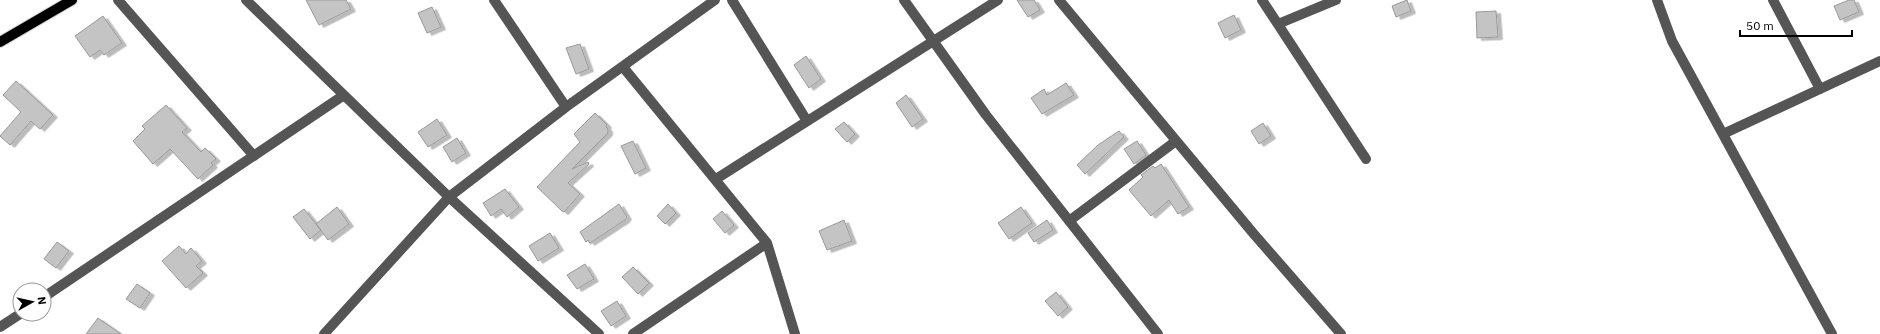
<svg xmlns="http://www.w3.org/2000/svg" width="1880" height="334" font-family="'IBM Plex Sans',sans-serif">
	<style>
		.building { fill: #c4c4c4; stroke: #999; filter: url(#shadow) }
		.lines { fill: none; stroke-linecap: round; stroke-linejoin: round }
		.major-casing { stroke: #dbdbdb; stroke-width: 12 }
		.minor { stroke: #555; stroke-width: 10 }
		.major { stroke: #000; stroke-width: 10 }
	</style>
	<defs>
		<filter id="shadow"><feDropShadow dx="4.5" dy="2.5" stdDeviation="0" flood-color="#0004"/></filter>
	</defs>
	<rect width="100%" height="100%" fill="#fff"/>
	<path class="building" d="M306,0H346L351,9L319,25Z
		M1017,0H1034L1040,10L1028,17Z
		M1407,0L1411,11L1396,17L1392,6Z
		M1849,0H1854L1859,12L1840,20L1834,6Z
		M432,7L441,27L427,33L418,13Z
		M1496,11L1498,37L1477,38L1476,12Z
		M1234,15L1241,30L1225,38L1218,23Z
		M103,16L122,43L104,55L100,50L90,57L75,36Z
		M580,44L589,69L576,74L566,48Z
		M806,56L821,79L809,88L794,65Z
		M16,81L53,115L40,129L31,121L10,145L0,136L21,112L3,95Z
		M1066,83L1074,95L1042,114L1031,98L1044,89L1047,95Z
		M906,95L923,119L912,127L896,103Z
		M166,105L187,128L182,132L201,152L205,148L216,159L211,163L213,165L198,179L170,149L153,164L133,141L145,129L142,126Z
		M595,113L607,125L606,127L608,129V133L572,169L588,162L589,164L568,183L580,194L564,212L562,211L537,187L580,142L574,134Z
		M437,119L447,135L428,147L418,132Z
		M844,122L855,134L847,142L835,129Z
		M1263,123L1271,136L1259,144L1251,131Z
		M1119,131L1124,137L1085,174L1077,165L1098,145Z
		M457,138L466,153L452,162L443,147Z
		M633,141L646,168L635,174L621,146Z
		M1137,141L1146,155L1134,164L1124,149Z
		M1161,164L1189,207L1178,214L1169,200L1151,216L1129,190L1143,177L1141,175L1153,166L1155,168Z
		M505,189L519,207L507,217L501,209L491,216L483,203Z
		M619,204L627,217L625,220L590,243L588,240L586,242L580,232Z
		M668,204L676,213L665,224L657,216Z
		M337,207L349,224L328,240L316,224Z
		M1021,207L1032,223L1009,239L998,223Z
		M304,209L321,230L310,239L293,217Z
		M722,211L734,225L725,233L713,219Z
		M844,220L852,241L827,250L819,231Z
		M1047,220L1053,230L1034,242L1028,233Z
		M550,233L559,248L538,261L529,246Z
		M57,242L69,251L56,268L44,259Z
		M179,246L186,254L191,248L202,261L196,266L203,273L186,288L162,261Z
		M585,264L594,279L577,289L567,275Z
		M633,267L649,283L638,294L622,277Z
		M137,284L150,293L140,308L126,299Z
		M1056,292L1068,307L1058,316L1045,301Z
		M617,301L626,316L611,326L601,311Z
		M98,318L121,334H86Z"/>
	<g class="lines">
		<defs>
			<path id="major" d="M0,42L72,0"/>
		</defs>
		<use href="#major" class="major-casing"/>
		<path class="minor" d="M118,0L254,156
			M246,0L449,197L599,334
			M494,0L566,107
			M732,0L807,121
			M904,0L986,115L1158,334
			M1059,0L1253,233L1341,334
			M1262,0L1366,159
			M1657,0L1672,41L1832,334
			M1773,0L1820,89
			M1278,24L1336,0
			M623,67L767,243L795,334
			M1723,134L1880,61
			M716,179L998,0
			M1069,221L1176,141
			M44,297L344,95
			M0,327L20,314
			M324,334L449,197L566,107L715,0
			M633,334L767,243"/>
		<use href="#major" class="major"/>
	</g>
	<g transform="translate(32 302) rotate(82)"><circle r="19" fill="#ffffff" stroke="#999999"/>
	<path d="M0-3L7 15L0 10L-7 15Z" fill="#000000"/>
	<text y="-6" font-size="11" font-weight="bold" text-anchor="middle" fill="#000000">N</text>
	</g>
	<path d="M1740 30v6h112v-6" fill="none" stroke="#000000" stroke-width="2"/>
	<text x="1746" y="30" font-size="12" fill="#000000" stroke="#ffffff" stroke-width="3" paint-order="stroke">50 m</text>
</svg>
